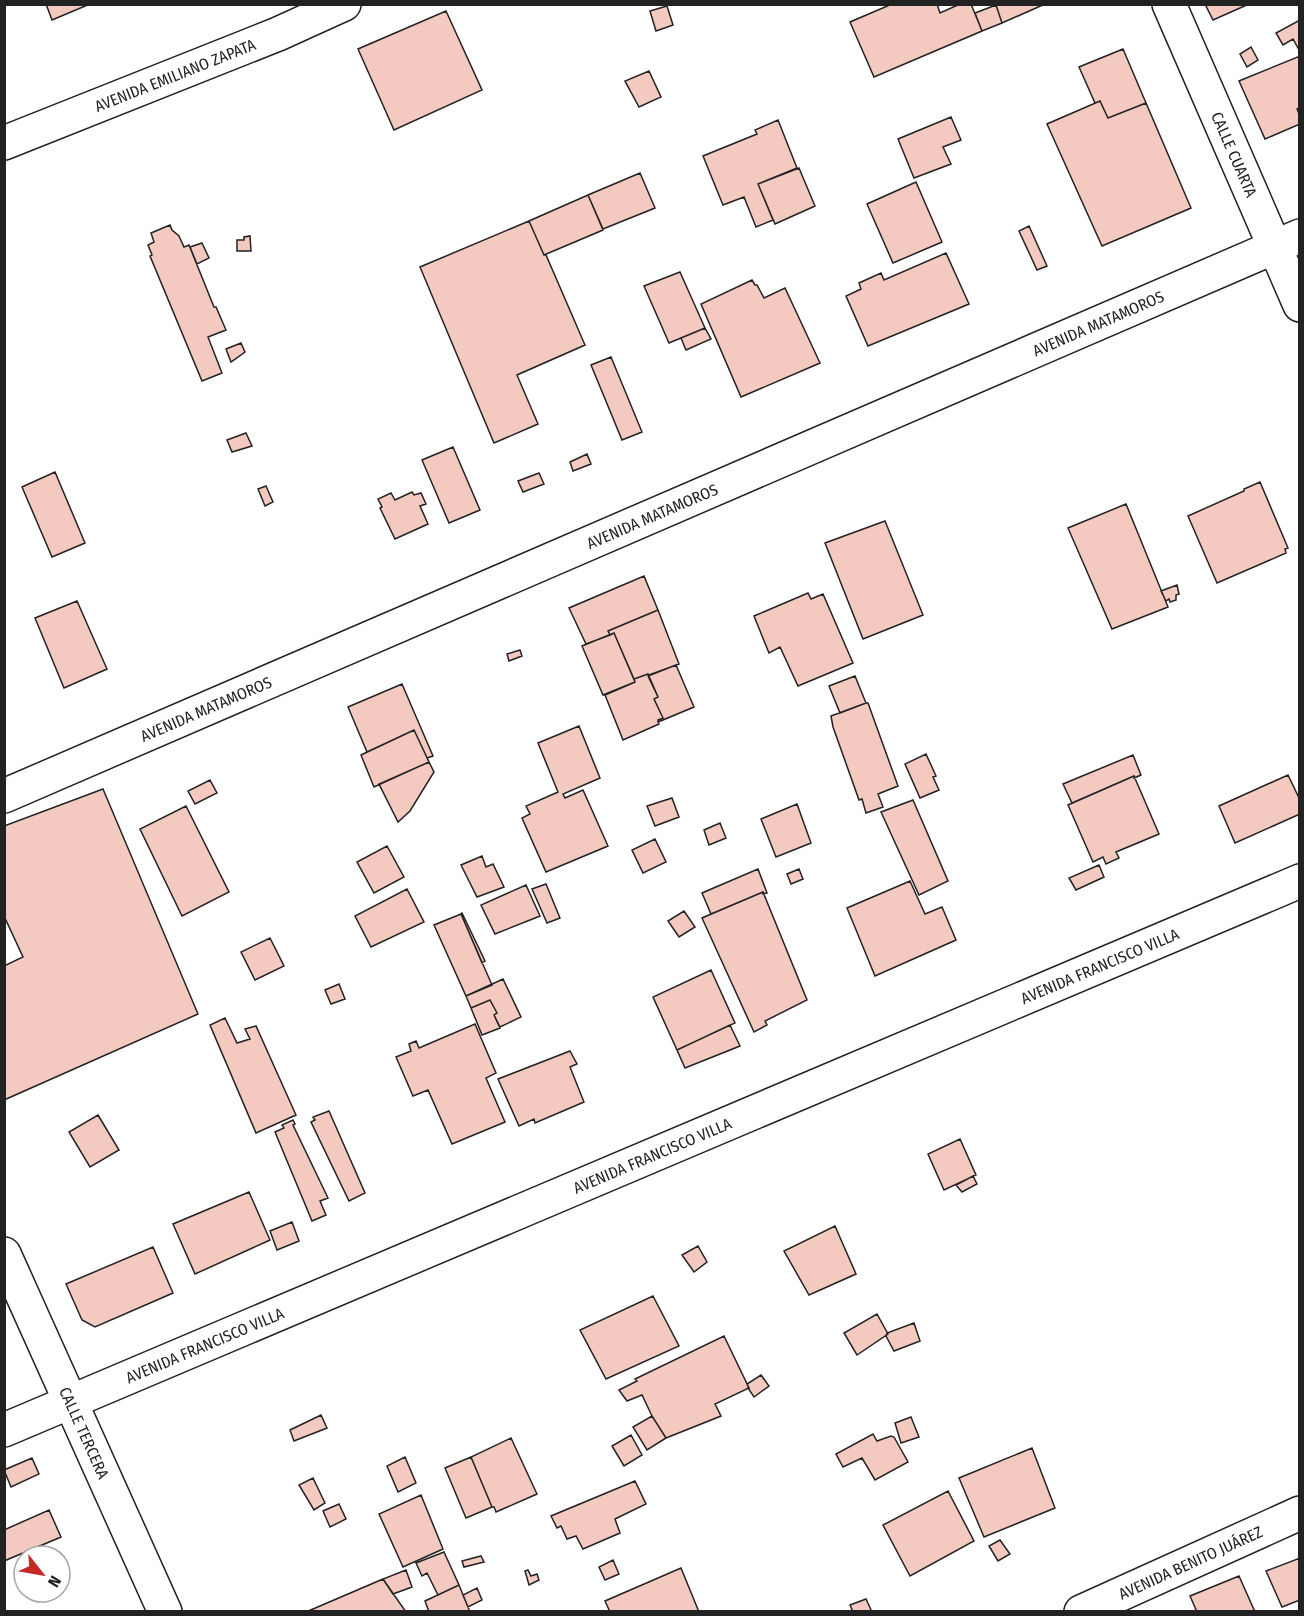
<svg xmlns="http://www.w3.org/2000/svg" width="1304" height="1616" font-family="'Fira Sans Condensed',sans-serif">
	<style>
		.building { fill: #f3c9c0; stroke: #222; stroke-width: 1.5 }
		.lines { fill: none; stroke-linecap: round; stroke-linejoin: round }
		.minor-casing { stroke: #222; stroke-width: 36 }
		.minor { stroke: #fff; stroke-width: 33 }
		.labels { text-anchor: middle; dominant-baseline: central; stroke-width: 4.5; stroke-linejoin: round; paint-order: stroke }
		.street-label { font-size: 16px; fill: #222; stroke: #fff }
	</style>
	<rect width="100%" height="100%" fill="#fff"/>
	<path class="building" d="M46,4H90L52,20Z
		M892,4H937L940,13L960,4H971L982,31L874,77L850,22Z
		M993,4H1045L1002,23L996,5Z
		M1205,4H1249L1213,20Z
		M996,5L1002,23L982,31L975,13Z
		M667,6L673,25L656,31L650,11Z
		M446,11L482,90L394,130L358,49Z
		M1300,20V47L1298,48L1293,39L1283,45L1276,33Z
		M1251,47L1258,60L1247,67L1240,54Z
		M1123,49L1146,103L1108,118L1100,101L1095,103L1079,67Z
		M1300,56V107L1297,109L1300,116V124L1265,139L1239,81Z
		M649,71L661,97L639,107L625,81Z
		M1100,101L1108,118L1146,103L1191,208L1102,246L1047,124Z
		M951,117L961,140L943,147L951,164L914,178L898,139Z
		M778,120L797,168L758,184L773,220L756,227L744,197L723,205L703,156L757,134L755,130Z
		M799,168L815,206L775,224L758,184Z
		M640,173L655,208L603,229L588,195Z
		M916,182L942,242L893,263L867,204Z
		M588,195L603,230L544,255L529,221Z
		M529,221L544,255H546L585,345L517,375L538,424L494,443L420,267Z
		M170,225L172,230L179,236L184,247L189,245L214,307H216L226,330L208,337L222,373L202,381L150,256L152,255L148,245L154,242L151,233Z
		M1029,226L1047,266L1037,270L1019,231Z
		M250,236L251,251H237V240H244V237Z
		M202,243L209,258L197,264L190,247Z
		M946,253L969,304L868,346L846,296L861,289L859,283L881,273L884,280Z
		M680,272L705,328L669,343L644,286Z
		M752,280L755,285H757L764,298L785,288L820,363L741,397L701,304Z
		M705,328L711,339L686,350L681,338Z
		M241,343L245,352L231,362L226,349Z
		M611,357L642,432L622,440L591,365Z
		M246,433L252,446L232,452L227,440Z
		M453,447L480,510L449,523L422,460Z
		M587,454L591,464L573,471L570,462Z
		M55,472L85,543L52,557L22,487Z
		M539,473L544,484L523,492L518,481Z
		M1260,482L1288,548L1285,549L1286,553L1217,583L1188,516L1244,491V489Z
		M266,486L273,502L265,506L258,489Z
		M412,492L414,495L421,493L426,504L420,506L428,524L395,539L380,508L382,507L378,499L391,493L395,500Z
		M1126,504L1168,607L1112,629L1068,528Z
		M885,521L923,615L863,639L825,543Z
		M644,576L658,610L608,631L610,635L586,644L569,608Z
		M1177,585L1179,594L1176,595V600L1170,602L1169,599L1166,601L1161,591Z
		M808,593L811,599L823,594L853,663L798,686L780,647L769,653L754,616Z
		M77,601L107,669L64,688L35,618Z
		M658,610L679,664L649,675L648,674L634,679L614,633L610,635L608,631Z
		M614,633L635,682L603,695L582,646Z
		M520,650L522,656L509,661L507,654Z
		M676,665L694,707L658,722V720L663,718L654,699L658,697L648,676Z
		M648,674L658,697L654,699L663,718L658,720L659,724L623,740L605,695L635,682L634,679Z
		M855,676L866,703L840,713L829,686Z
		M402,684L433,756L427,758L434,772L410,811L398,822L379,784L429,762L414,730L367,752L348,707Z
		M866,703H868L898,786L878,794L883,807L866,813L862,799L859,800L833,727L831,716Z
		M579,726L600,778L563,794L565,798L583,790L608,846L546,872L522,818L530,814L526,806L558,792L538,743Z
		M414,730L429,762L374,787L361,755Z
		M926,754L936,776L933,777L939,790L920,798L905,764Z
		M1133,755L1141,775L1134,778V776L1072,803L1063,784Z
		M1288,775L1300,800V814L1235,843L1219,806Z
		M1134,776L1159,834L1116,852L1119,858L1106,864L1103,857L1093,862L1068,805Z
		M210,780L217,793L195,804L188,791Z
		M103,789L198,1014L4,1100V966L23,957L4,916V826Z
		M672,798L679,817L655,826L647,806Z
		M913,800L948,881L919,895L881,812Z
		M797,804L811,843L776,857L761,819Z
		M186,806L229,892L182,916L140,829Z
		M720,823L726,838L709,845L704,830Z
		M655,839L666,862L643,873L632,850Z
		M387,846L404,877L374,893L357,862Z
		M482,856L486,867L493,864L504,887L477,897L461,865Z
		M1099,865L1104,877L1076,890L1069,878Z
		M758,869L767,893L763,894V892L711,914L702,893Z
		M799,869L803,879L791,884L787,874Z
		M910,881L925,914L942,907L956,940L875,976L847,908Z
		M546,884L560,918L547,923L532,889Z
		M526,885L540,916L495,934L481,905Z
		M407,889L424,922L371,947L355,916Z
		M763,892L807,1000L765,1021L767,1025L754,1032L702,918Z
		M684,911L695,927L679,937L668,921Z
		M462,913L485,961L482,963L461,914Z
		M461,914L492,985L466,996L434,925Z
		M270,938L284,966L255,980L241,952Z
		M711,970L735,1023L677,1050L653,997Z
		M503,979L521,1017L500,1027L494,1015L497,1013L490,1000L471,1008L466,996Z
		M339,984L345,999L331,1004L325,990Z
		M490,1000L497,1013L494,1015L500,1028L482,1035L471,1008Z
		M225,1018L237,1043L250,1039L245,1029L256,1026L296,1115L256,1133L210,1025Z
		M475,1024L496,1073L486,1078L505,1122L452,1144L428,1090L413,1096L396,1057L411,1051L409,1044L416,1041L419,1048Z
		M730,1025L740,1046L685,1068L677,1050Z
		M570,1051L577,1064L570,1067L584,1102L535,1123L534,1119L519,1126L498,1079Z
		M329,1111L365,1193L349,1201L311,1122L315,1120L313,1117Z
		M98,1115L119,1150L90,1167L69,1132Z
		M293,1120L295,1124L293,1125L328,1198L320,1201L326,1215L312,1221L275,1132L284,1128L282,1125Z
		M960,1139L976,1175L944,1190L928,1154Z
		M973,1176L977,1184L962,1192L956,1185Z
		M249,1192L270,1240L195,1274L173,1224Z
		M292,1222L299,1241L277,1250L270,1231Z
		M835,1226L856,1274L809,1295L784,1251Z
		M698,1246L707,1262L694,1272L682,1255Z
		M153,1247L173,1293L95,1327L82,1320L66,1284Z
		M653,1296L679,1346L606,1379L580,1330Z
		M877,1314L888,1334L857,1355L844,1333Z
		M914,1323L920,1341L894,1351L886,1336L887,1333Z
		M724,1336L749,1388L715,1404L721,1416L666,1438L652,1416L642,1395L627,1401L619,1390L637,1381L635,1379Z
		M761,1375L769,1386L754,1397L748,1388H749L747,1384Z
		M321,1415L327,1428L294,1441L290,1430Z
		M652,1416L666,1438L647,1450L633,1427Z
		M911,1417L919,1437L901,1443L895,1423Z
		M873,1434L877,1441L891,1436L894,1437L908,1462L875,1480L862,1458L843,1467L836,1454Z
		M631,1435L642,1455L624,1466L612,1446Z
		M511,1438L537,1494L496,1512L494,1507H491H492L471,1457Z
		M1032,1448L1055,1508L984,1537L959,1478Z
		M405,1457L416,1483L398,1492L387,1466Z
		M471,1457L492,1507L466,1518L445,1468Z
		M32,1458L39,1474L11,1487L4,1470Z
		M313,1478L325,1503L314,1510L299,1485Z
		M635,1481L646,1504L615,1519L620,1533L583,1549L576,1536L567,1539L561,1526L557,1528L551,1516Z
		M948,1491L974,1541L910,1576L883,1525Z
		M421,1495L443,1549L403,1567L379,1514Z
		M339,1504L346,1519L330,1527L323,1511Z
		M49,1510L61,1537L4,1561V1530Z
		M1000,1540L1010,1554L998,1561L989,1546Z
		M444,1552L459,1585L438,1595L427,1573L422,1576L416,1563Z
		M481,1556L484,1562L464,1567L462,1561Z
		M1300,1558V1600L1282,1607L1266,1571Z
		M613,1560L619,1574L605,1580L599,1567Z
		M681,1568L699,1612H610L605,1601Z
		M406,1570L412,1587L393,1594L383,1579Z
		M528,1570L531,1576L537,1574L539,1580L529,1585L525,1571Z
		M1239,1576L1255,1612H1197L1190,1596Z
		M383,1579L406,1612H306Z
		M459,1585L470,1612H429L425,1601Z
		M477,1588L482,1600L468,1607L463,1595Z
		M866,1599L872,1612H853L850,1605Z"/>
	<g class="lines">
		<defs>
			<g id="minor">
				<path id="s1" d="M1169,4L1300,305"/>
				<path id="s2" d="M4,143L278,34L344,4"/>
				<path id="s3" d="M4,796L1300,236"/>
				<path id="s4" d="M4,1254L165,1612"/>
				<path id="s5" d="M4,1430L1300,881"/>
				<path id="s6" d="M1081,1612L1300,1513"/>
			</g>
		</defs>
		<use href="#minor" class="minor-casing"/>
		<use href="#minor" class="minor"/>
	</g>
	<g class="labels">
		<g class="street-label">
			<text stroke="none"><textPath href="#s2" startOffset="184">AVENIDA EMILIANO ZAPATA</textPath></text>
			<text stroke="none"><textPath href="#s1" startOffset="164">CALLE CUARTA</textPath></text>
			<text stroke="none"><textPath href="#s3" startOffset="1192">AVENIDA MATAMOROS</textPath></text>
			<text stroke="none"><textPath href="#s3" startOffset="706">AVENIDA MATAMOROS</textPath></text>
			<text stroke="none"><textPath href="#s3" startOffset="220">AVENIDA MATAMOROS</textPath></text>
			<text stroke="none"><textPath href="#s5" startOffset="1190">AVENIDA FRANCISCO VILLA</textPath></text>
			<text stroke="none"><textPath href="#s5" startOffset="704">AVENIDA FRANCISCO VILLA</textPath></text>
			<text stroke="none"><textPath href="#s5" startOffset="218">AVENIDA FRANCISCO VILLA</textPath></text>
			<text stroke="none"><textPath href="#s4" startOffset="196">CALLE TERCERA</textPath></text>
			<text stroke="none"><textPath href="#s6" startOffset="120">AVENIDA BENITO JUÁREZ</textPath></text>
		</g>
	</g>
	<rect width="1304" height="1616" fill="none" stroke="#222222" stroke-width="12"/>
	<g transform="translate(42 1574) rotate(121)"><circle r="28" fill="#ffffff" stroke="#a7a7a7" stroke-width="1.5"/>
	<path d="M0-4.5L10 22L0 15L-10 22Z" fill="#c62828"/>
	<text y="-9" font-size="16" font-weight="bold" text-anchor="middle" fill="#222222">N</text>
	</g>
</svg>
